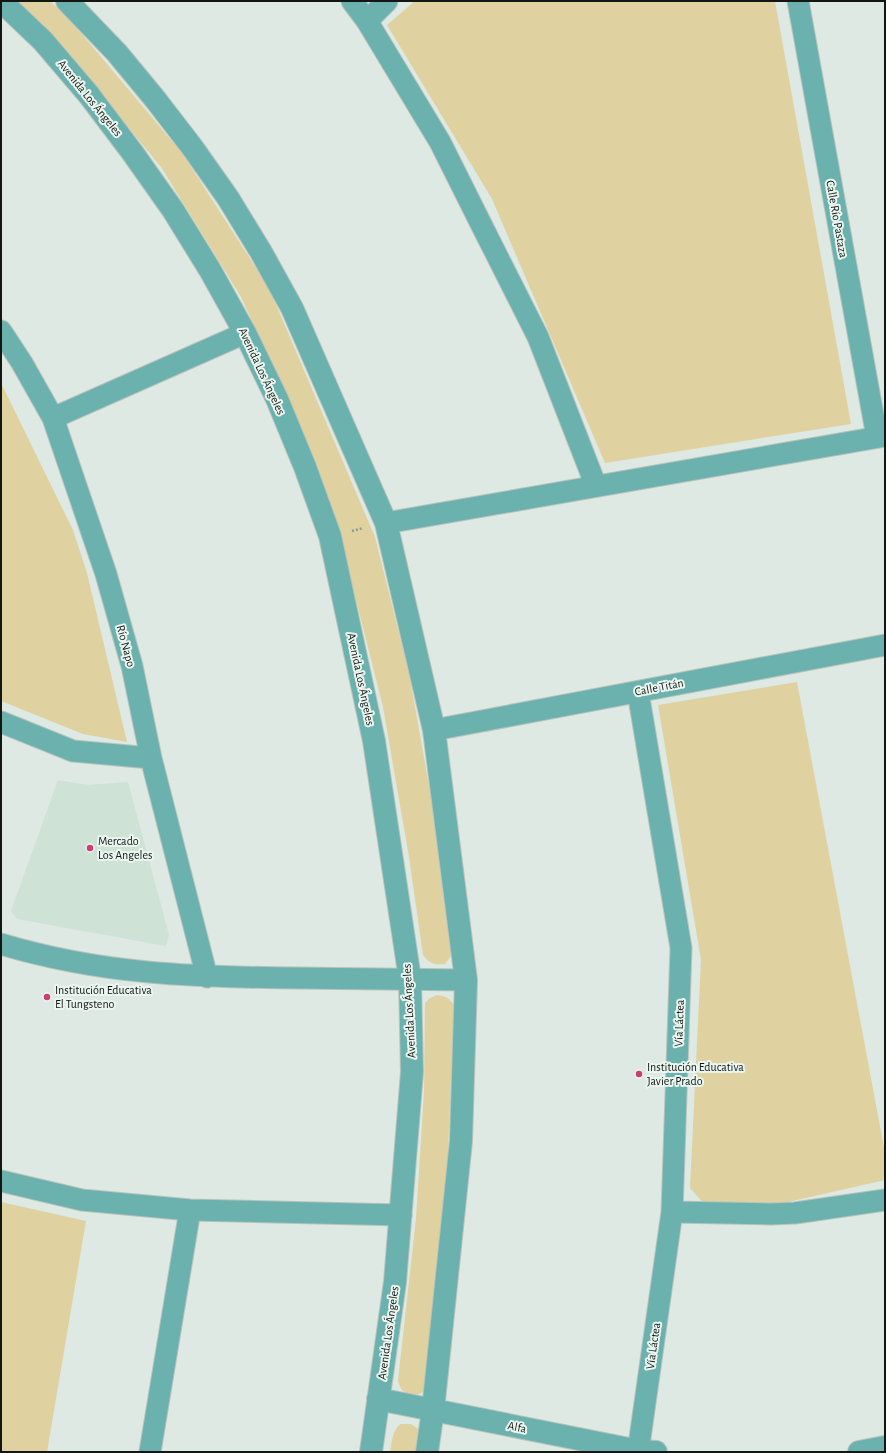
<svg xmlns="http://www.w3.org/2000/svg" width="886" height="1453" font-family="'Alegreya Sans',sans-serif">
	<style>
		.built { fill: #cee2d6 }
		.green { fill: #dfd2a0 }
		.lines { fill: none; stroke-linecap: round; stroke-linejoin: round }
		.minor-casing { stroke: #b8c3bd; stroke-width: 23 }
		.tertiary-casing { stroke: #b8c3bd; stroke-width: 24 }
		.path { stroke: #919a95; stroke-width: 2.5; stroke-dasharray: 2 2; stroke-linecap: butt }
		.minor { stroke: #6bb1ad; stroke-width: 21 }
		.tertiary { stroke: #6bb1ad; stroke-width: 22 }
		.poi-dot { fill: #c93e75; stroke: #eaf6ef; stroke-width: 1.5 }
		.labels { text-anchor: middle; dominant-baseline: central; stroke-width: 4; stroke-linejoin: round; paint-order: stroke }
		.street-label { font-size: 12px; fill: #121714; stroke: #eaf6ef }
		.poi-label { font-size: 12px; fill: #121714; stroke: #eaf6ef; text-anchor: start }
	</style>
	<rect width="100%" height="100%" fill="#dde9e2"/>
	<path class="built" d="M58,780L89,785L128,782L169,935L166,946L17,919L11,911Z"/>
	<path class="green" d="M15,1H50L70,20L182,153L269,288L375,537L409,673L431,797L451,956L445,964C434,965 430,964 423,955L409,857L383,707L348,568L275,371L241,297L161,167L56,40Z
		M415,1H775L851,424L605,463L492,199L387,25Z
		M1,383L73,530L87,573L127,742L83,734L1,701Z
		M797,682L885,1153V1180L775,1205L703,1203L690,1188L701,960L658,705Z
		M437,995C446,996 449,998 454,1005L446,1203L429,1387C418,1399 402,1398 398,1381L416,1218L424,1092L425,1003L430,998Z
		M1,1202L86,1221L47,1452H1Z
		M401,1424H411L420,1430L421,1452H390C392,1442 392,1430 401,1424Z"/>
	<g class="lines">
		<defs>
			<path id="minor" d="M352,1L367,21L440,142L478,218L538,337L596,486
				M798,1L877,437
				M367,21L387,1
				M1,331L22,363L53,418L106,574L132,666L151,758L207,977
				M53,418L245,333
				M386,523L885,436
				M638,692L681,948L672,1212L638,1452
				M1,722L73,751L151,758
				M434,730L885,645
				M1,944C101,974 192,977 296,978C352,979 409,979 466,980
				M1,1181L82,1200L190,1210L401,1215
				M672,1212L771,1214L795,1213L885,1200
				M150,1452L190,1210"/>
			<path id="tertiary" d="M1,1L43,41L89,95L132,152L173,210L210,270L245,333L277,399L305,467L330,536L374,741L410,979L412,1072L395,1282L371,1452
				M67,1L117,53L155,99L192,147L228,198L261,252L292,308L386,523L434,730L466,980L461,1141L433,1410L427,1452
				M378,1399L639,1451L656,1452
				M859,1452L885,1447"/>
		</defs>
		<use href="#minor" class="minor-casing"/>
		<use href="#tertiary" class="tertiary-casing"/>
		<path class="path" d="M352,531L363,528"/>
		<use href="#minor" class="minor"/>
		<use href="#tertiary" class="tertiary"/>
	</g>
	<g class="poi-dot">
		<circle cx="90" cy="848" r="4"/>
		<circle cx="47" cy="997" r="4"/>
		<circle cx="639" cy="1074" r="4"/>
	</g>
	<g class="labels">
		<g class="street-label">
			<text transform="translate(90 98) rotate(51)">Avenida Los Ángeles</text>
			<text transform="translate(837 219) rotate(80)">Calle Río Pastaza</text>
			<text transform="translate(262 371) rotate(65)">Avenida Los Ángeles</text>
			<text transform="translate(126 646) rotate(75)">Río Napo</text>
			<text transform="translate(361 679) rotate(78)">Avenida Los Ángeles</text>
			<text transform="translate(659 687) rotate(-11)">Calle Titán</text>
			<text transform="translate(409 1011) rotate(-93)">Avenida Los Ángeles</text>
			<text transform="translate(679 1023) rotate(-88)">Vía Láctea</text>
			<text transform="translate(388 1333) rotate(-82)">Avenida Los Ángeles</text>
			<text transform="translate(653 1346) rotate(-82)">Vía Láctea</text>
			<text transform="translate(517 1427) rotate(11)">Alfa</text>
		</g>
		<g class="poi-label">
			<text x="98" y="841">Mercado<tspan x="98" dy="14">Los Angeles</tspan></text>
			<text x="55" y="990">Institución Educativa<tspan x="55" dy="14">El Tungsteno</tspan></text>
			<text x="647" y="1067">Institución Educativa<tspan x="647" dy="14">Javier Prado</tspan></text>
		</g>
	</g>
	<rect width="886" height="1453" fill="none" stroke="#121714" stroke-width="4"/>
</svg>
